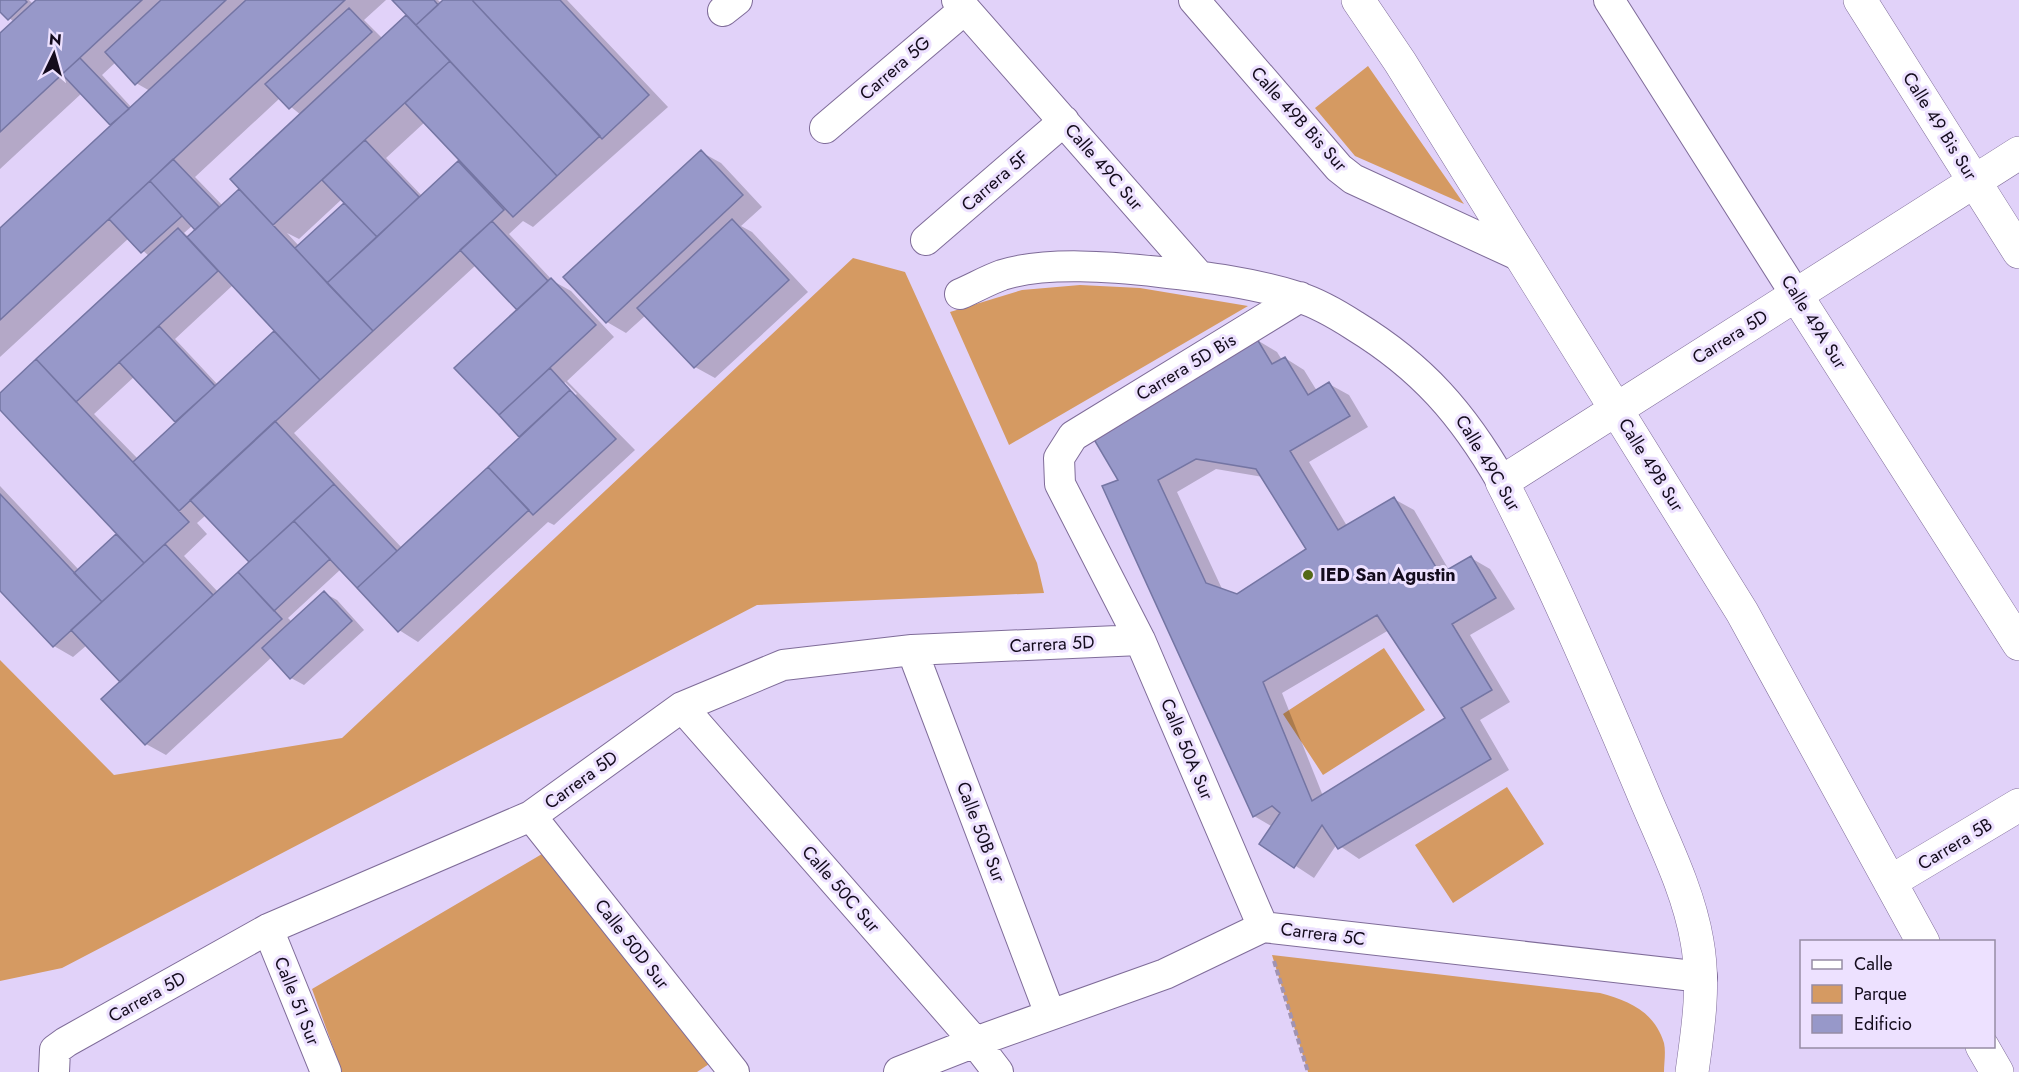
<svg xmlns="http://www.w3.org/2000/svg" width="2019" height="1072" font-family="Jost,sans-serif">
	<style>
		.green { fill: #d59a62 }
		.shadow { fill: #0003; fill-rule: evenodd }
		.building { fill: #9798c9; stroke: #7475a3; stroke-width: 1.5; fill-rule: evenodd }
		.lines { fill: none; stroke-linecap: round; stroke-linejoin: round }
		.minor-casing { stroke: #7f6c99; stroke-width: 32 }
		.tertiary-casing { stroke: #7f6c99; stroke-width: 34 }
		.path { stroke: #a093b3; stroke-width: 4; stroke-dasharray: 6 3; stroke-linecap: butt }
		.minor { stroke: #fff; stroke-width: 30 }
		.tertiary { stroke: #fff; stroke-width: 33 }
		.poi-dot { fill: #546917; stroke: #ede1ff; stroke-width: 2 }
		.labels { text-anchor: middle; dominant-baseline: central; stroke-width: 6; stroke-linejoin: round; paint-order: stroke }
		.street-label { font-size: 18px; fill: #140c1d; stroke: #ede1ff }
		.poi-label { font-size: 18px; font-weight: bold; fill: #140c1d; stroke: #ede1ff; text-anchor: start }
	</style>
	<rect width="100%" height="100%" fill="#e1d2f9"/>
	<path class="green" d="M1368,66L1464,204L1355,156L1315,108Z
		M853,258L905,272L1037,563L1044,593L757,605L62,968L0,981V660L114,775L342,738Z
		M1080,285L1140,288L1248,306L1009,445L950,312L1022,290Z
		M1384,648L1425,710L1323,775L1283,714Z
		M1507,787L1544,844L1453,903L1415,845Z
		M559,844L724,1054L697,1072H342L312,989Z
		M1272,955L1600,993C1629,1001 1654,1011 1664,1043C1666,1052 1664,1063 1664,1072H1308Z"/>
	<path class="shadow" d="M0,0H29L33,4L38,0H386L364,20L383,39L406,17L413,21L394,0H438L441,3L445,0H567L668,107L533,227L523,221L509,234L553,281L571,291L614,337L567,381L635,450L554,525L548,522L418,642L399,630L341,569L288,618L292,622L324,593L337,600L364,630L304,685L291,678L272,657L166,755L146,744L104,699L122,682L87,645L73,657L54,646L0,589V486L79,570L116,536L123,540L0,408V395L149,256L129,238L0,357V230L113,125L82,93L0,169V35L14,22L0,10ZM116,62L136,83L150,91L132,108L102,75ZM280,98L301,115L241,189L223,206L195,177ZM425,122L468,169L458,163L422,196L386,158ZM342,199L346,203L299,246L287,233L299,239ZM193,225L197,230L189,237L184,233ZM476,265L519,310L456,368L522,437L402,548L294,433ZM233,285L277,331L218,385L175,339ZM135,376L178,422L138,459L94,414ZM565,382L577,394L574,396L563,385ZM206,515L251,562L218,592L184,556L207,534L197,523Z
		M701,152L721,163L762,207L741,226L752,232L808,292L715,378L695,367L646,315L626,333L607,322Z
		M1257,340L1277,352L1282,360L1285,358L1304,370L1317,391L1329,384L1349,395L1368,427L1309,462L1347,526L1394,499L1414,510L1449,570L1471,558L1490,569L1515,609L1470,635L1510,702L1480,720L1509,770L1359,859L1337,844L1314,878L1261,843L1273,827L1254,816L1120,480ZM1216,469L1263,477L1308,549L1237,596L1223,591L1177,492ZM1389,630L1447,719L1323,796L1282,693Z"/>
	<path class="building" d="M0,0H25L27,2L8,20L0,12Z
		M36,0H142L0,132V33Z
		M161,0H226L135,85L105,52Z
		M246,0H345L0,320V228Z
		M392,0H434L438,5L416,25Z
		M443,0H472L600,136L557,176L416,25Z
		M472,0H560L649,95L602,139Z
		M349,8L372,32L289,109L265,84Z
		M406,15L450,61L273,225L230,179Z
		M80,58L129,109L110,125L62,74Z
		M450,61L557,176L513,217L405,103Z
		M365,140L419,197L377,237L322,180Z
		M701,150L743,195L606,323L563,277Z
		M173,159L219,207L195,230L150,181Z
		M458,161L504,210L373,331L327,283Z
		M150,181L182,216L141,253L109,219Z
		M239,189L373,331L320,380L187,237Z
		M344,203L377,237L327,283L295,248Z
		M732,219L789,280L694,368L637,308Z
		M492,221L548,281L517,310L460,250Z
		M178,228L218,271L76,402L36,359Z
		M551,278L596,325L499,415L454,368Z
		M159,326L215,386L175,422L119,362Z
		M274,331L320,380L179,511L133,462Z
		M1257,339L1272,364L1285,357L1308,395L1329,382L1350,416L1290,451L1338,530L1394,497L1440,574L1471,556L1496,598L1452,624L1492,690L1461,708L1491,759L1338,849L1322,825L1294,868L1259,844L1280,813L1272,806L1253,817L1102,486L1118,480L1092,436ZM1196,459L1256,469L1306,549L1237,594L1206,583L1158,480ZM1377,615L1445,718L1312,801L1263,682Z
		M36,359L189,522L144,563L0,410V393Z
		M550,368L570,390L519,437L499,415Z
		M570,390L616,439L533,515L488,467Z
		M275,421L334,484L249,562L190,500Z
		M488,467L529,510L398,632L357,588Z
		M334,484L397,551L357,588L294,521Z
		M0,494L102,602L53,647L0,591Z
		M294,521L330,559L274,611L238,572Z
		M116,534L144,563L102,602L74,573Z
		M165,544L213,595L120,682L71,630Z
		M238,572L282,619L145,745L101,699Z
		M324,591L352,621L290,679L262,648Z"/>
	<g class="lines">
		<defs>
			<path id="minor" d="M957,0L1199,276
				M1194,0L1339,168L1353,179L1522,257
				M1609,0L1796,295
				M723,11L737,0
				M825,128L965,9
				M926,240L1064,121
				M960,294C974,288 988,280 1002,275C1046,261 1114,267 1160,272C1206,277 1254,283 1298,297C1317,303 1338,315 1355,326C1422,367 1463,414 1502,482
				M912,650L1050,1014
				M682,707L975,1042L998,1072
				M531,816L734,1072
				M1263,927L1140,640L1060,484L1059,458L1073,436L1300,297
				M268,929L326,1072
				M54,1072L55,1050L66,1042L268,929L531,816L682,707L783,665L912,650L1140,640
				M899,1072L975,1042L1165,974L1263,927L1702,977"/>
			<path id="tertiary" d="M1358,0L1400,62L1742,612L1923,942
				M1860,0L2019,252
				M1796,295L2019,644
				M1890,882L2019,805
				M1982,1046L1997,1072
				M1692,1072C1698,1029 1705,985 1697,941C1688,888 1661,837 1641,788C1597,684 1553,581 1502,482L2019,153"/>
		</defs>
		<use href="#minor" class="minor-casing"/>
		<use href="#tertiary" class="tertiary-casing"/>
		<path class="path" d="M1274,961L1308,1072"/>
		<use href="#minor" class="minor"/>
		<use href="#tertiary" class="tertiary"/>
	</g>
	<circle class="poi-dot" cx="1308" cy="575" r="6"/>
	<g class="labels">
		<g class="street-label">
			<text transform="translate(895 68) rotate(-41)">Carrera 5G</text>
			<text transform="translate(1299 119) rotate(48)">Calle 49B Bis Sur</text>
			<text transform="translate(1940 126) rotate(58)">Calle 49 Bis Sur</text>
			<text transform="translate(1104 167) rotate(49)">Calle 49C Sur</text>
			<text transform="translate(995 181) rotate(-41)">Carrera 5F</text>
			<text transform="translate(1814 322) rotate(58)">Calle 49A Sur</text>
			<text transform="translate(1730 337) rotate(-32)">Carrera 5D</text>
			<text transform="translate(1186 367) rotate(-31)">Carrera 5D Bis</text>
			<text transform="translate(1488 463) rotate(59)">Calle 49C Sur</text>
			<text transform="translate(1651 465) rotate(58)">Calle 49B Sur</text>
			<text transform="translate(1052 644) rotate(-3)">Carrera 5D</text>
			<text transform="translate(1187 749) rotate(67)">Calle 50A Sur</text>
			<text transform="translate(581 780) rotate(-36)">Carrera 5D</text>
			<text transform="translate(981 832) rotate(69)">Calle 50B Sur</text>
			<text transform="translate(1955 844) rotate(-31)">Carrera 5B</text>
			<text transform="translate(841 889) rotate(49)">Calle 50C Sur</text>
			<text transform="translate(1323 934) rotate(7)">Carrera 5C</text>
			<text transform="translate(632 944) rotate(52)">Calle 50D Sur</text>
			<text transform="translate(147 997) rotate(-29)">Carrera 5D</text>
			<text transform="translate(297 1001) rotate(68)">Calle 51 Sur</text>
		</g>
		<g class="poi-label">
			<text x="1320" y="575">IED San Agustin</text>
		</g>
	</g>
	<rect x="1800" y="940" width="195" height="108" fill="#ede1ff" stroke="#968ca5" stroke-width="1.5"/>
	<rect x="1812" y="960" width="30" height="9" fill="#ffffff" stroke="#968ca5" stroke-width="1.5"/>
	<text x="1854" y="970" font-size="18" fill="#140c1d">Calle</text>
	<rect x="1812" y="985" width="30" height="18" fill="#d59a62" stroke="#968ca5" stroke-width="1.5"/>
	<text x="1854" y="1000" font-size="18" fill="#140c1d">Parque</text>
	<rect x="1812" y="1015" width="30" height="18" fill="#9798c9" stroke="#968ca5" stroke-width="1.5"/>
	<text x="1854" y="1030" font-size="18" fill="#140c1d">Edificio</text>
	<g transform="translate(54 54) rotate(5)" stroke="#ede1ff" stroke-width="4.5" paint-order="stroke">
	<path d="M0-4.5L10 22L0 15L-10 22Z" fill="#140c1d"/>
	<text y="-9" font-size="16" font-weight="bold" text-anchor="middle" fill="#140c1d">N</text>
	</g>
</svg>
